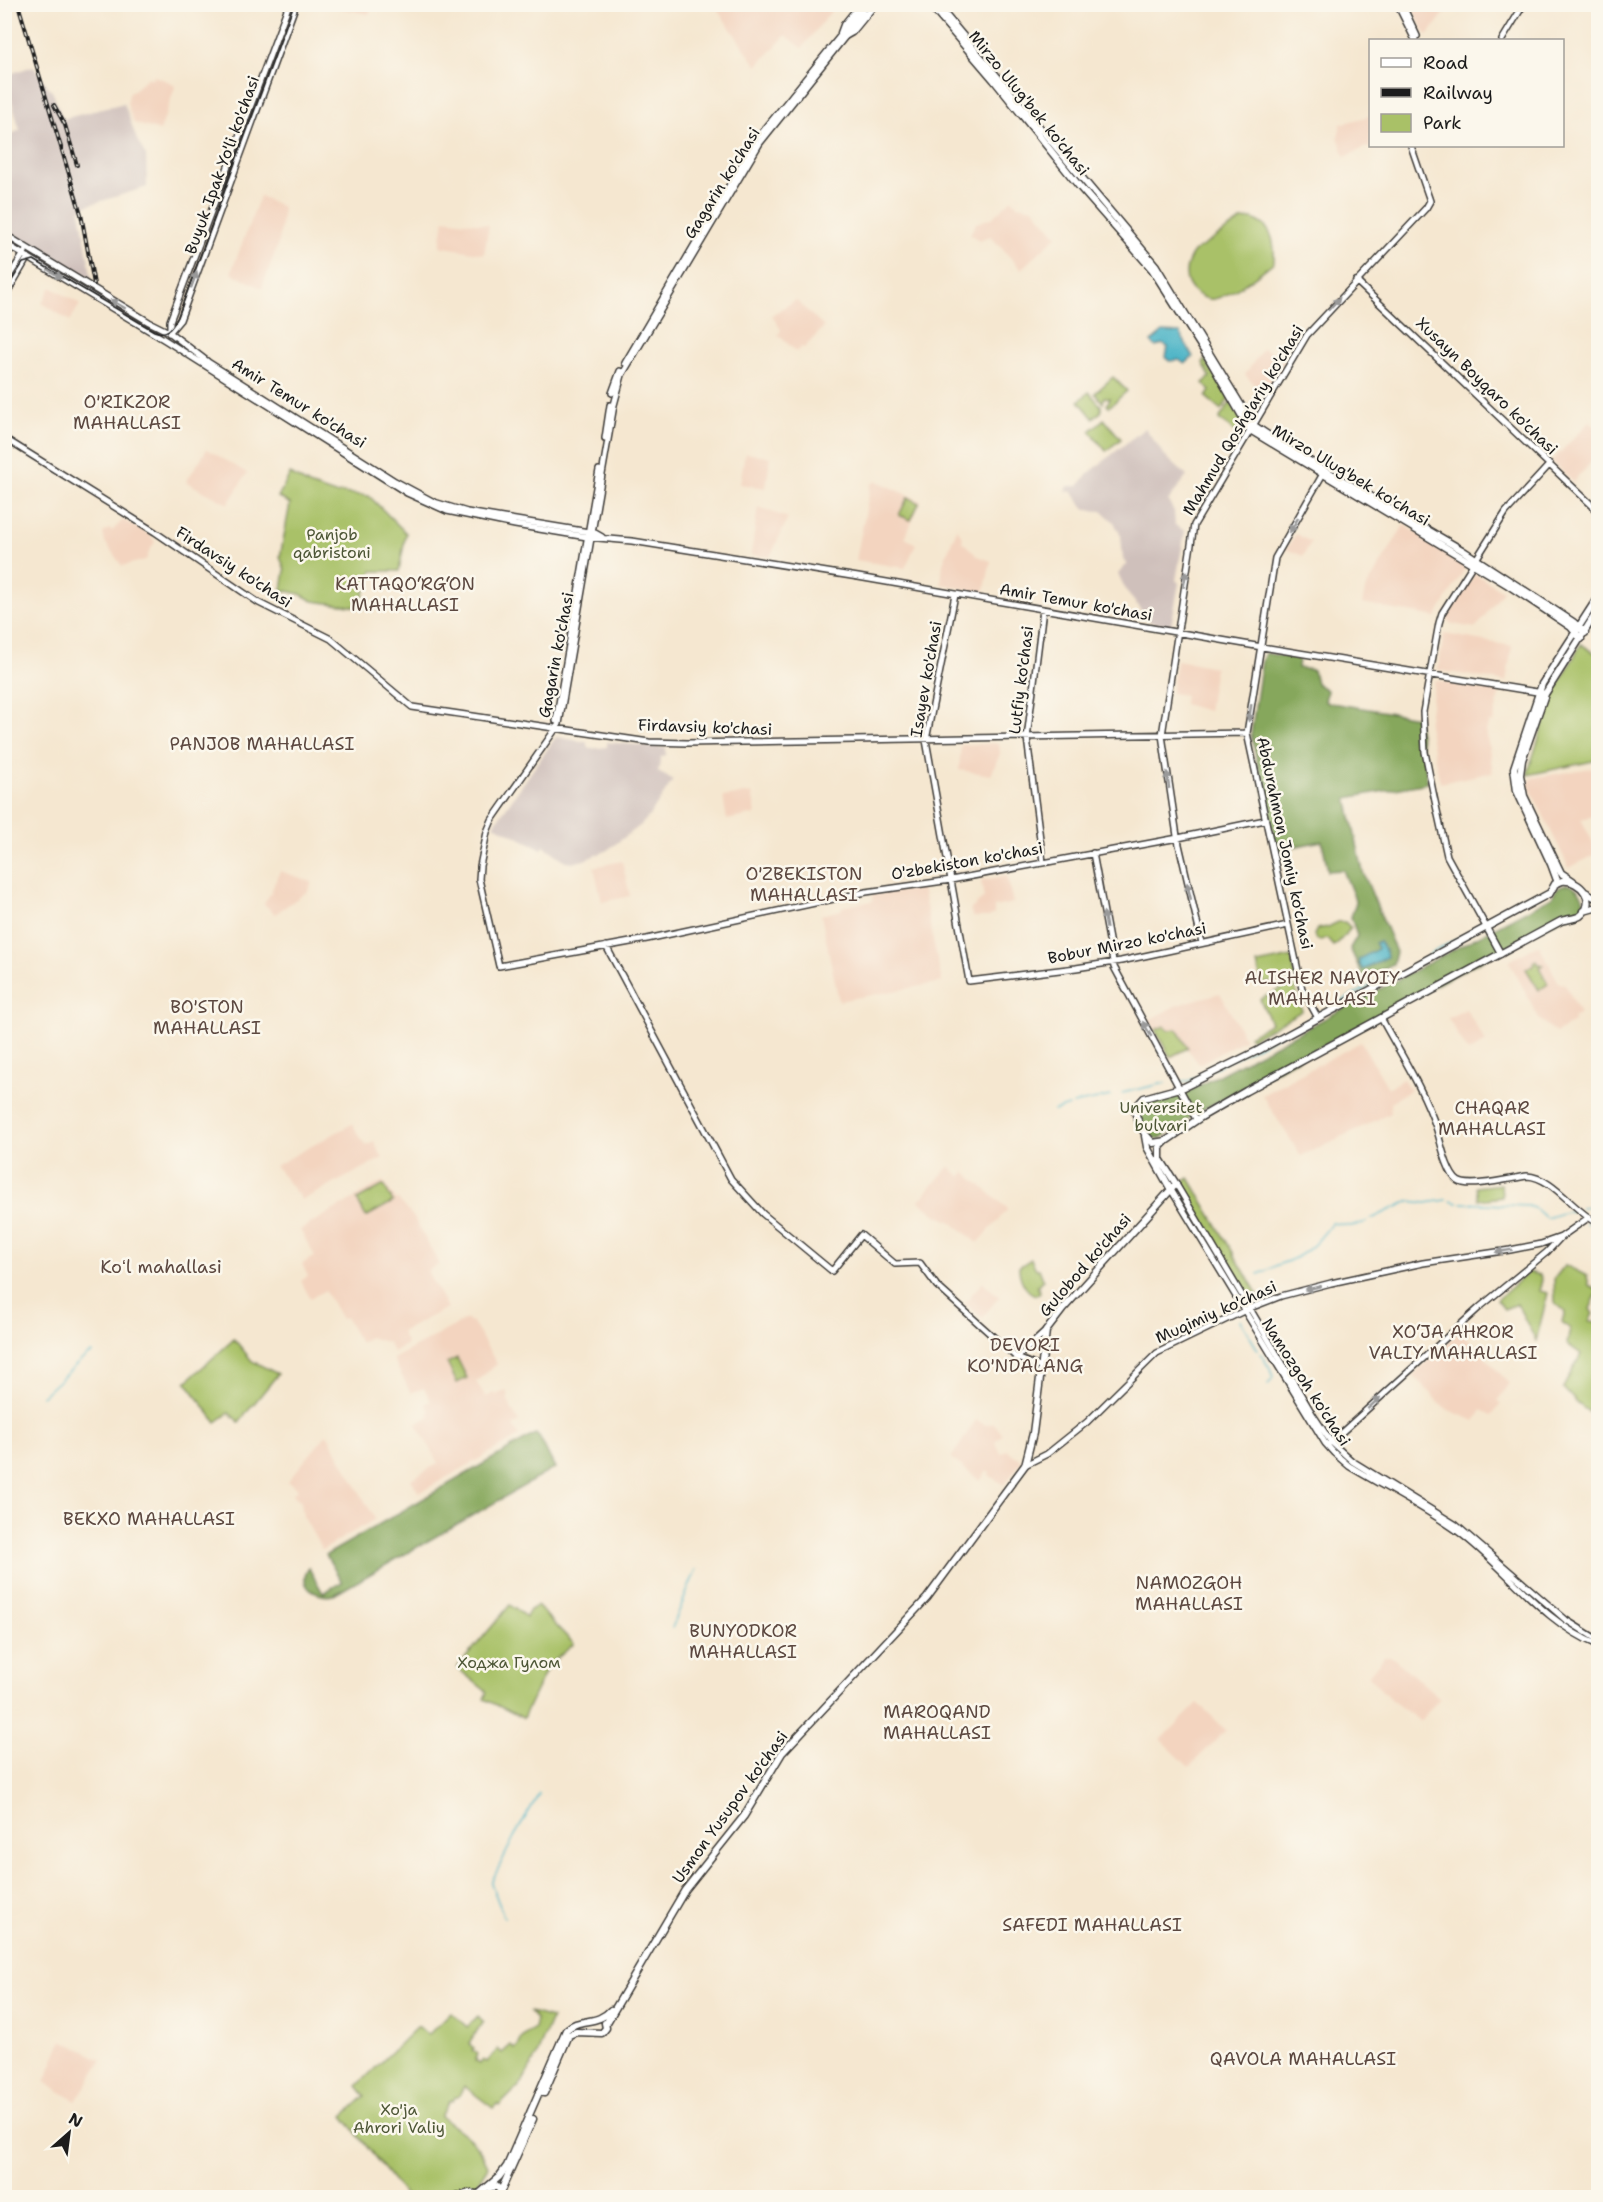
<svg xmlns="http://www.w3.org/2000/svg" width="1603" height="2202" font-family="'Shantell Sans',sans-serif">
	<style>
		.built { fill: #f3d4bf }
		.industrial { fill: #cfc0bb }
		.green { fill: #a9c167; stroke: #626e42; stroke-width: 1.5 }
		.forest { fill: #86a75c; stroke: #51623c; stroke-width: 1.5 }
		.water { fill: #48b3c6; stroke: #326871; stroke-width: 1.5 }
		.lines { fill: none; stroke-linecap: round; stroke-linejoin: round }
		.stream { stroke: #48b3c6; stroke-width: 1.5 }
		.secondary-casing { stroke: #3d3a37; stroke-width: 8 }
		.primary-casing { stroke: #3d3a37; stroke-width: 9 }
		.secondary { stroke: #fff; stroke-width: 5 }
		.primary { stroke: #fff; stroke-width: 6 }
		.tram { stroke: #1c1c1c; stroke-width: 1.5 }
		.rail-casing { stroke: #1c1c1c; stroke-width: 4 }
		.rail { stroke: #fbf7ec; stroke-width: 1.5; stroke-dasharray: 4.5; stroke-linecap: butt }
		.oneway { fill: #999 }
		.labels { text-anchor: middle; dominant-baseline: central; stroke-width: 5; stroke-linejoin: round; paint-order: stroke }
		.street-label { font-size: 16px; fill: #1c1c1c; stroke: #fbf7ec }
		.park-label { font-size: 16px; fill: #4d5636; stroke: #fbf7ec }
		.neighbourhood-label { font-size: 18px; fill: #5c4840; stroke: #fbf7ec }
	</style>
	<rect width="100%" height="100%" fill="#fbf7ec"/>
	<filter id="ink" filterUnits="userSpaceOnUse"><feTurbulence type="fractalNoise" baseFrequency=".0167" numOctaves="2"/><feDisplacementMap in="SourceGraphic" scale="12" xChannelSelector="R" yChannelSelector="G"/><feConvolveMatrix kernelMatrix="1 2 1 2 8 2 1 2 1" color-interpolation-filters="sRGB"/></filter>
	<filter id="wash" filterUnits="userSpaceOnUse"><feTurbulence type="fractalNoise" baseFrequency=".008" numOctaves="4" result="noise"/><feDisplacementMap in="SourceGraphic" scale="24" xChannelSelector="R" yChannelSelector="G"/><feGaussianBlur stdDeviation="1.35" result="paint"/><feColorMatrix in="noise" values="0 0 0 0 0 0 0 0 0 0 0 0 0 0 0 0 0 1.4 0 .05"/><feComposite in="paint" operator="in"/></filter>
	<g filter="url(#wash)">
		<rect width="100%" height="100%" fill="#f5e7d0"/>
		<path class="built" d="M323,5H372L369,14Z
			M714,5H836L802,48L786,35L757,66Z
			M1410,5H1451L1427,36Z
			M154,76L172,83L175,87L160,131L134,123L127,104L129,94L148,77L152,79Z
			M1370,116V146H1381L1380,150L1366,147L1345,157L1338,137L1341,124Z
			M260,196L283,207L279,241L262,288L231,273Z
			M1012,199L1017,205L1033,208L1057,236L1021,269L990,236L980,241L970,234L976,223L992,218Z
			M444,219L489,225L484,254L440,246Z
			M51,287L80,304L70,321L42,303Z
			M796,300L824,327L804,348L801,347L797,352L778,335L781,330L772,315Z
			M1263,348L1287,362L1271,388L1264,395L1245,375Z
			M1590,421L1598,430V453L1584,471L1577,476L1574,483L1552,461Z
			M207,449L247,473L228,504L186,482Z
			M745,453L770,457L766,488L740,484Z
			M877,481L921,501L905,538L916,544L905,568L856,560L871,484Z
			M758,507L788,518L770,557L751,555Z
			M123,520L150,535L155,542L150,549L146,560L122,566L105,542L103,533L109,529L112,531Z
			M1404,525L1421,535L1423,541L1467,565L1436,617L1362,604L1365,590Z
			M957,529L963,537L962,541L977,556L991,561L984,593L941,584L943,563Z
			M1296,534L1311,542L1303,556L1286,549Z
			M1475,574L1503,591L1476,628L1452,624L1446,618Z
			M1444,634L1512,646L1506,682L1438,670Z
			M1177,660L1215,667L1208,711L1184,704L1185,695L1171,693Z
			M1435,680L1500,692L1493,723L1489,722L1486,731L1493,772L1440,783L1428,725Z
			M999,743L1000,754L991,775L959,770L961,745Z
			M1598,767V815L1581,819L1598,853L1569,868L1528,784L1532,778Z
			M752,793L756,814L727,820L723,797Z
			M622,861L630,896L602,902L594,867Z
			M280,871L312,882L308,891L275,914L264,904L270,894Z
			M1007,876L1013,903L994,907V914L989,917H973L970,910L984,898L981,880Z
			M922,888L942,982L839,1001L821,915L841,910L842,907L873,901L872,895Z
			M1539,945L1559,983L1565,984L1580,1013L1573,1018L1575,1021L1556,1033L1540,1020L1509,961Z
			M1220,993L1245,1039L1199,1064L1187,1049L1170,1059L1149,1020L1177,1005Z
			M1466,1009L1486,1042L1468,1052L1448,1018Z
			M1361,1042L1388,1088L1403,1079L1410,1090L1390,1102L1391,1113L1301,1156L1262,1095Z
			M352,1124L366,1146L374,1142L383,1158L302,1200L275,1166Z
			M949,1166L961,1177L965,1172L1008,1209L978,1243L950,1221L936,1215L919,1201Z
			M383,1181L396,1200L398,1199L414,1218L439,1264L427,1271L447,1308L401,1332L407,1344L393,1352L389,1343L369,1337L360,1343L345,1317L341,1319L325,1291L310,1298L301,1281L308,1276L302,1264L315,1256L300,1230Z
			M983,1282L999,1297L982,1318L964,1303Z
			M467,1319L469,1322L472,1321L497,1364L476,1382L486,1397L494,1393L496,1395L506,1390L509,1397L507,1398L512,1410L519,1422L513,1426L519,1436L419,1493L411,1479L439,1463L416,1424L430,1416L428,1413L430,1411L425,1404L431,1401L424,1388L411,1393L393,1359Z
			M1461,1331L1509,1383L1498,1400L1501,1403L1492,1415L1482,1410L1475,1421L1444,1408L1413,1375Z
			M976,1420L986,1425L994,1423L1002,1434L995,1441L1001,1454L1007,1450L1022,1461L1004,1485L989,1475L990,1473L987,1471L980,1481L951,1458Z
			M327,1434L375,1519L322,1550L303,1516L301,1502L293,1494L297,1489L288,1481Z
			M1384,1657H1392L1440,1698L1420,1721L1391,1700L1368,1676Z
			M1198,1703L1226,1730L1189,1767L1161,1740Z
			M62,2040L102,2060L76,2101L45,2082Z"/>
		<path class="industrial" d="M33,66L53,93L63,119L124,103L137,140L146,156L147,187L85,206L80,211L93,286L5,230V130L11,134L20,130L4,76Z
			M1145,428L1165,456L1187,476L1168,501L1174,511L1175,525L1185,531L1176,580L1179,583L1171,626L1150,622L1127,592L1118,574L1127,564L1123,559L1121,536L1114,522L1102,511L1086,510L1072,492L1066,491L1068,486H1078L1089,473Z
			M556,737L586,742L590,749L607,747V742L666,748V755L661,757L658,772L673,780L650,815L641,825L606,851L584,860L572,863L566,861L544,846L542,849L494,825Z"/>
		<path class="green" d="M1252,219C1273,225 1275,244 1274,262C1257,275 1235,294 1214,299C1207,300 1202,297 1196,293C1182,283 1184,265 1194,252L1242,220Z
			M1205,359L1229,399L1221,410L1206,397L1210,391L1203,383L1210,377L1203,363Z
			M1113,377L1127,391L1109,407L1107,405L1110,398L1104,397L1103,403L1095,393Z
			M1089,392L1101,406V412L1093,418L1079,401Z
			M1231,402L1244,425L1239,435L1219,419Z
			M1104,419L1121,439L1106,451L1090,431Z
			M290,474L309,485L335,494L342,493L369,496L406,533L399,571H372L361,602L365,608L313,601L300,594L282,590L285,570L280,557L290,504L278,497Z
			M908,497L919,503L911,520L899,515Z
			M1581,644L1598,655V760L1527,775L1552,697Z
			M1338,922H1345L1351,928L1337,944L1333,946L1327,939L1319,940L1316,938L1314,935L1317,929L1328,927Z
			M1292,957L1295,977L1262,984L1257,964Z
			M1536,960L1538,964L1543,965L1539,967L1548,984L1539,990L1526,969L1534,964L1533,962Z
			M1294,983L1302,1011L1251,1039L1249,1036L1271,1023L1260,999Z
			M1164,1026L1169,1030L1177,1029L1188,1048L1170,1057L1155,1030Z
			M1189,1178L1261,1300L1252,1304L1180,1184Z
			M1501,1184L1502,1197L1478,1200L1476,1187Z
			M384,1185L393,1202L366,1217L357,1200Z
			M1031,1259L1036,1269H1039L1043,1279L1037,1286L1040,1292L1036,1295C1025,1292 1019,1278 1019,1267Z
			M1565,1265L1587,1276L1589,1286L1598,1291L1590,1309L1593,1314L1589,1321L1598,1322V1350L1596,1354L1598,1356V1419L1577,1403L1563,1388L1581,1354L1567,1344L1570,1329L1562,1322L1565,1311L1555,1303L1554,1279Z
			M1529,1272L1540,1275L1542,1280L1539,1291L1548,1293L1536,1341L1517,1304L1504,1309L1497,1300Z
			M234,1339L252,1361L278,1374L239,1422L229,1413L216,1422L186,1382Z
			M457,1358L467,1378L457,1383L447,1363Z
			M510,1605L526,1617L530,1610L537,1606L574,1644L548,1666L523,1718L484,1699L487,1692L457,1668Z
			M451,2012L467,2027L478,2016L483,2021L469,2044L474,2048L472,2050L478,2054L475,2061L480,2064L483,2060L487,2062L498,2049L502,2053L511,2045L515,2049L520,2043V2040L534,2028L536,2020L530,2012L552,2018L536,2057L522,2083L499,2106L497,2104L493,2108L464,2086L458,2097H455L453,2101L450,2100L440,2116C462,2134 476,2138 488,2166L475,2187H464L443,2197H406L343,2116L365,2096L357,2086L418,2026L428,2035Z"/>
		<path class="forest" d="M1265,653L1299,659L1298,668L1313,670L1316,683L1327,690L1325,702L1417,717L1428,783L1347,798L1363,872L1396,952L1393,964L1364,979L1350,948L1357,936L1351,917L1356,902L1343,870L1328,871L1322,841L1277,850L1251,735L1262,660Z
			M1571,884C1583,893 1590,902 1576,914L1565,916L1200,1111L1158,1140L1151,1137L1139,1117L1137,1110L1142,1102L1189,1091L1552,897C1556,888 1561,883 1571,884Z
			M535,1434L539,1436L555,1468L334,1595C316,1599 296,1585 309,1568L323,1593L342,1582L326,1555Z"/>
		<path class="water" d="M1163,332L1180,333L1193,357L1185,364L1179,360L1169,361L1166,357L1168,347L1162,344L1156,347L1151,342Z
			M1379,941L1386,952L1387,957L1363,970L1359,964V959L1378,949L1375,943Z"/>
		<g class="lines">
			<path class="stream" d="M1428,955L1476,929
				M1322,1012L1376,983
				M1183,1081H1189L1314,1017
				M1122,1093L1165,1083
				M1101,1098L1110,1096
				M1073,1104L1098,1099
				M1054,1111L1069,1106
				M1451,1201L1457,1203
				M1461,1203L1528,1206L1536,1209L1546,1218L1573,1210
				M1581,1208L1598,1204
				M1371,1219L1409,1201L1426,1203L1446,1200
				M1586,1223L1588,1224
				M1258,1274C1266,1272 1272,1267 1280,1264C1306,1256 1316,1244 1332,1223L1351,1226L1367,1222
				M1240,1320L1258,1350
				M1261,1354L1274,1376L1268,1385
				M42,1396L87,1355L92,1353
				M672,1628L696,1570
				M504,1917L491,1883L514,1837L539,1794"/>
		</g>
	</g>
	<g filter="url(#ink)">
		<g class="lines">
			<defs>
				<path id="secondary" d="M1397,4L1415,40
					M1402,4L1417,36
					M864,13L760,143L622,375L614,405L559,724L492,820L487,832L480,866L479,879L499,966L647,939L866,892L951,880L1178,838L1265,820
					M1502,40L1524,4
					M4,234L149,322L169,332L208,362L395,481L434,502L467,512L595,533L602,537
					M4,243L165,340L407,493L447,511L515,525L587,537L632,541L858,577L1256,646L1543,693
					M1356,281L1598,511
					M4,284L25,252
					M4,298L28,257
					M170,331V321L289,4
					M169,333L180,320L296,4
					M625,363L756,140L866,4
					M612,393L620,371
					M4,438L155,532L259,603L331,639L412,707L649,742L687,743L1247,733
					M605,438L610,405
					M955,595L926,740L969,981L1076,968L1121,961L1288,925
					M1043,609L1027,738L1043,862
					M556,721L599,470
					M1093,853L1114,967L1196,1119
					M1202,943L1177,836L1162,735L1194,525L1307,335L1426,208L1430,201L1429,198L1411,146
					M606,946L731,1179L763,1214L832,1271L861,1235L895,1264L920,1263L937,1286L1017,1358L1042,1368
					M1501,954L1447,856L1433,792L1425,752L1423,712L1439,623L1442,613L1506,512L1550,464
					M1318,1018L1302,989L1247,733L1275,558L1324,472
					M1381,1018C1401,1055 1424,1090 1437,1130C1441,1143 1447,1173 1458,1181C1469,1189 1512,1178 1527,1176C1553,1177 1574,1212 1598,1223
					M1176,1184L1313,1415L1331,1442L1352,1461L1456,1525L1566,1620L1598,1640
					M1170,1188L1325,1443L1334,1453L1349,1466C1384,1487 1422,1506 1456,1530C1505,1565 1541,1622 1598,1645
					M1017,1358L1046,1331
					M1330,1443L1480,1307L1547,1252L1561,1237L1588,1218
					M1025,1465L1047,1454L1087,1422L1157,1353L1250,1308L1281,1296L1331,1283L1423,1263L1510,1250L1541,1244L1561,1237"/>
				<path id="primary" d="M929,4L994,80L1079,186L1152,269L1208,357L1250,430L1508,585L1571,627L1581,639
					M936,4L1156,266L1253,425L1289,449L1462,550L1573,622L1585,633
					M841,33L844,25L861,4
					M845,36L852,32L875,4
					M1562,881C1581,879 1598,902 1580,916C1575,919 1567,919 1561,921L1246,1091L1201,1117L1166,1141L1153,1143C1143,1133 1136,1122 1135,1108L1144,1098L1184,1087L1259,1050L1550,893L1555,884Z
					M1573,881L1561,873L1524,796L1520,775L1522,760L1545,694L1598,610
					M1558,883L1551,864L1517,791L1514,768L1542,684L1598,597
					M1585,892L1598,899
					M1584,911L1598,907
					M1145,1136L1147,1147L1170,1188
					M606,2024L685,1890L744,1816L782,1753L927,1598L1025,1465L1033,1433L1046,1331L1063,1309L1176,1184L1160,1159V1147L1166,1141
					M544,2093L569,2035L576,2032L602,2033L606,2028L605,2023
					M490,2188L496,2186L500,2190V2194L496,2198
					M500,2193L533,2119
					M479,2194L499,2177L507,2166L566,2030C579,2017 597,2026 611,2010
					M453,2198L469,2193L490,2196"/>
			</defs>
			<use href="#secondary" class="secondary-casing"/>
			<use href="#primary" class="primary-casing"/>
			<use href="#secondary" class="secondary"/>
			<use href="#primary" class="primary"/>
			<path class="tram" d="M4,293L23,263L34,260L154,331C167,336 172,328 178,317L294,4"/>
			<defs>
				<path id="rail" d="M18,4L81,214L94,284
					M54,105L65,125L77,165"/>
			</defs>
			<use href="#rail" class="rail-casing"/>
			<use href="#rail" class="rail"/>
		</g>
		<defs><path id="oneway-solid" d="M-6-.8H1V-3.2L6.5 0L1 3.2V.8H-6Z" transform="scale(1.5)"/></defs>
		<g class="oneway">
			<use href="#oneway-solid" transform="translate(55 274) rotate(32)"/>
			<use href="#oneway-solid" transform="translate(194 280) rotate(-70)"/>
			<use href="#oneway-solid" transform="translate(118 304) rotate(-149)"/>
			<use href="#oneway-solid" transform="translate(1334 304) rotate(-47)"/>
			<use href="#oneway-solid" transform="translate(1294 525) rotate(120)"/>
			<use href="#oneway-solid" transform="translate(1185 579) rotate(-80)"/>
			<use href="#oneway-solid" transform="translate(1250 713) rotate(99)"/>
			<use href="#oneway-solid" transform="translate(1168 780) rotate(-98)"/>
			<use href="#oneway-solid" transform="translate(1189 891) rotate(-103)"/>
			<use href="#oneway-solid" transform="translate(1105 920) rotate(-100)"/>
			<use href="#oneway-solid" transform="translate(1147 1029) rotate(-120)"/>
			<use href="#oneway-solid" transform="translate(1504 1251) rotate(171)"/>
			<use href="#oneway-solid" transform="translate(1313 1288) rotate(166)"/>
			<use href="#oneway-solid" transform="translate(1374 1403) rotate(-42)"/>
		</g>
	</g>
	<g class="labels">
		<g class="street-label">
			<text transform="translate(1029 103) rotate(51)">Mirzo Ulug'bek ko'chasi</text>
			<text transform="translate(222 165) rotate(-70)">Buyuk Ipak Yo'li ko'chasi</text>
			<text transform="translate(722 183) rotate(-58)">Gagarin ko'chasi</text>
			<text transform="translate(1487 386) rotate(44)">Xusayn Boyqaro ko'chasi</text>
			<text transform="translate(299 403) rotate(32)">Amir Temur ko'chasi</text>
			<text transform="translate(1243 420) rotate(-59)">Mahmud Qoshg'ariy ko'chasi</text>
			<text transform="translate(1351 475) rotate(31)">Mirzo Ulug'bek ko'chasi</text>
			<text transform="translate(234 567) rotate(33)">Firdavsiy ko'chasi</text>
			<text transform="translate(1076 602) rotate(10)">Amir Temur ko'chasi</text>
			<text transform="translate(556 655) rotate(-79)">Gagarin ko'chasi</text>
			<text transform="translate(926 679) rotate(-80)">Isayev ko'chasi</text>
			<text transform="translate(1021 680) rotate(-83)">Lutfiy ko'chasi</text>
			<text transform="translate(705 727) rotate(2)">Firdavsiy ko'chasi</text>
			<text transform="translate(1285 843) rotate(78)">Abdurahmon Jomiy ko'chasi</text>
			<text transform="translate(967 861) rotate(-10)">O'zbekiston ko'chasi</text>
			<text transform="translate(1127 943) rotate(-11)">Bobur Mirzo ko'chasi</text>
			<text transform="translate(1085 1265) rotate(-49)">Gulobod ko'chasi</text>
			<text transform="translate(1216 1312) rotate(-24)">Muqimiy ko'chasi</text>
			<text transform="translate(1306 1382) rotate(57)">Namozgoh ko'chasi</text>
			<text transform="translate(730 1807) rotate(-54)">Usmon Yusupov ko'chasi</text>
		</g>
		<g class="park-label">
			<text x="332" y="534">Panjob<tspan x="332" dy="18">qabristoni</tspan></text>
			<text x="1161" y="1107">Universitet<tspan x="1161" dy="18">bulvari</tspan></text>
			<text x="509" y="1662">Ходжа Гулом</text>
			<text x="399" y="2109">Xo'ja<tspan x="399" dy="18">Ahrori Valiy</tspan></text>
		</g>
		<g class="neighbourhood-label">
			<text x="127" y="402">O'RIKZOR<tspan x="127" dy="21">MAHALLASI</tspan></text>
			<text x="405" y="584">KATTAQO‘RG‘ON<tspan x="405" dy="21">MAHALLASI</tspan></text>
			<text x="262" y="744">PANJOB MAHALLASI</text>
			<text x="804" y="874">O'ZBEKISTON<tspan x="804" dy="21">MAHALLASI</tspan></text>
			<text x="1322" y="978">ALISHER NAVOIY<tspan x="1322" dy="21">MAHALLASI</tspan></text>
			<text x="207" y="1007">BO'STON<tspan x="207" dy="21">MAHALLASI</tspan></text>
			<text x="1492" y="1108">CHAQAR<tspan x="1492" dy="21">MAHALLASI</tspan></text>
			<text x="161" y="1267">Koʻl mahallasi</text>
			<text x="1453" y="1332">XO‘JA AHROR<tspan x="1453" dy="21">VALIY MAHALLASI</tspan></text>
			<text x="1025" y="1345">DEVORI<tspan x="1025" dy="21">KO'NDALANG</tspan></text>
			<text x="149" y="1519">BEKXO MAHALLASI</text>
			<text x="1189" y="1583">NAMOZGOH<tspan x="1189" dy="21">MAHALLASI</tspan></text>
			<text x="743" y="1631">BUNYODKOR<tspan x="743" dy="21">MAHALLASI</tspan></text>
			<text x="937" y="1712">MAROQAND<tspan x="937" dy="21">MAHALLASI</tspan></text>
			<text x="1092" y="1925">SAFEDI MAHALLASI</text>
			<text x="1303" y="2059">QAVOLA MAHALLASI</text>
		</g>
	</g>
	<rect width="1603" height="2202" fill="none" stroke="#fbf7ec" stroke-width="24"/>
	<rect x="1369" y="39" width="195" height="108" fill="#fbf7ec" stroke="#a29f99" stroke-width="1.5"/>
	<rect x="1381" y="58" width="30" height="9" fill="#ffffff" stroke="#a29f99" stroke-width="1.5"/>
	<text x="1423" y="69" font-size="18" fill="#1c1c1c">Road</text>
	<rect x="1381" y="88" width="30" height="9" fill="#1c1c1c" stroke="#a29f99" stroke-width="1.5"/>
	<text x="1423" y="99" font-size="18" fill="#1c1c1c">Railway</text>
	<rect x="1381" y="114" width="30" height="18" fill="#a9c167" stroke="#a29f99" stroke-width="1.5"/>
	<text x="1423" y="129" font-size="18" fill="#1c1c1c">Park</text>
	<g transform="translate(69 2133) rotate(28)" stroke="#fbf7ec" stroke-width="4.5" paint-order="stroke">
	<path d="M0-4.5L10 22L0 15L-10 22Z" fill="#1c1c1c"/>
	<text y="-9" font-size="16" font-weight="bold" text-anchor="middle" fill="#1c1c1c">N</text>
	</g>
</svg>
